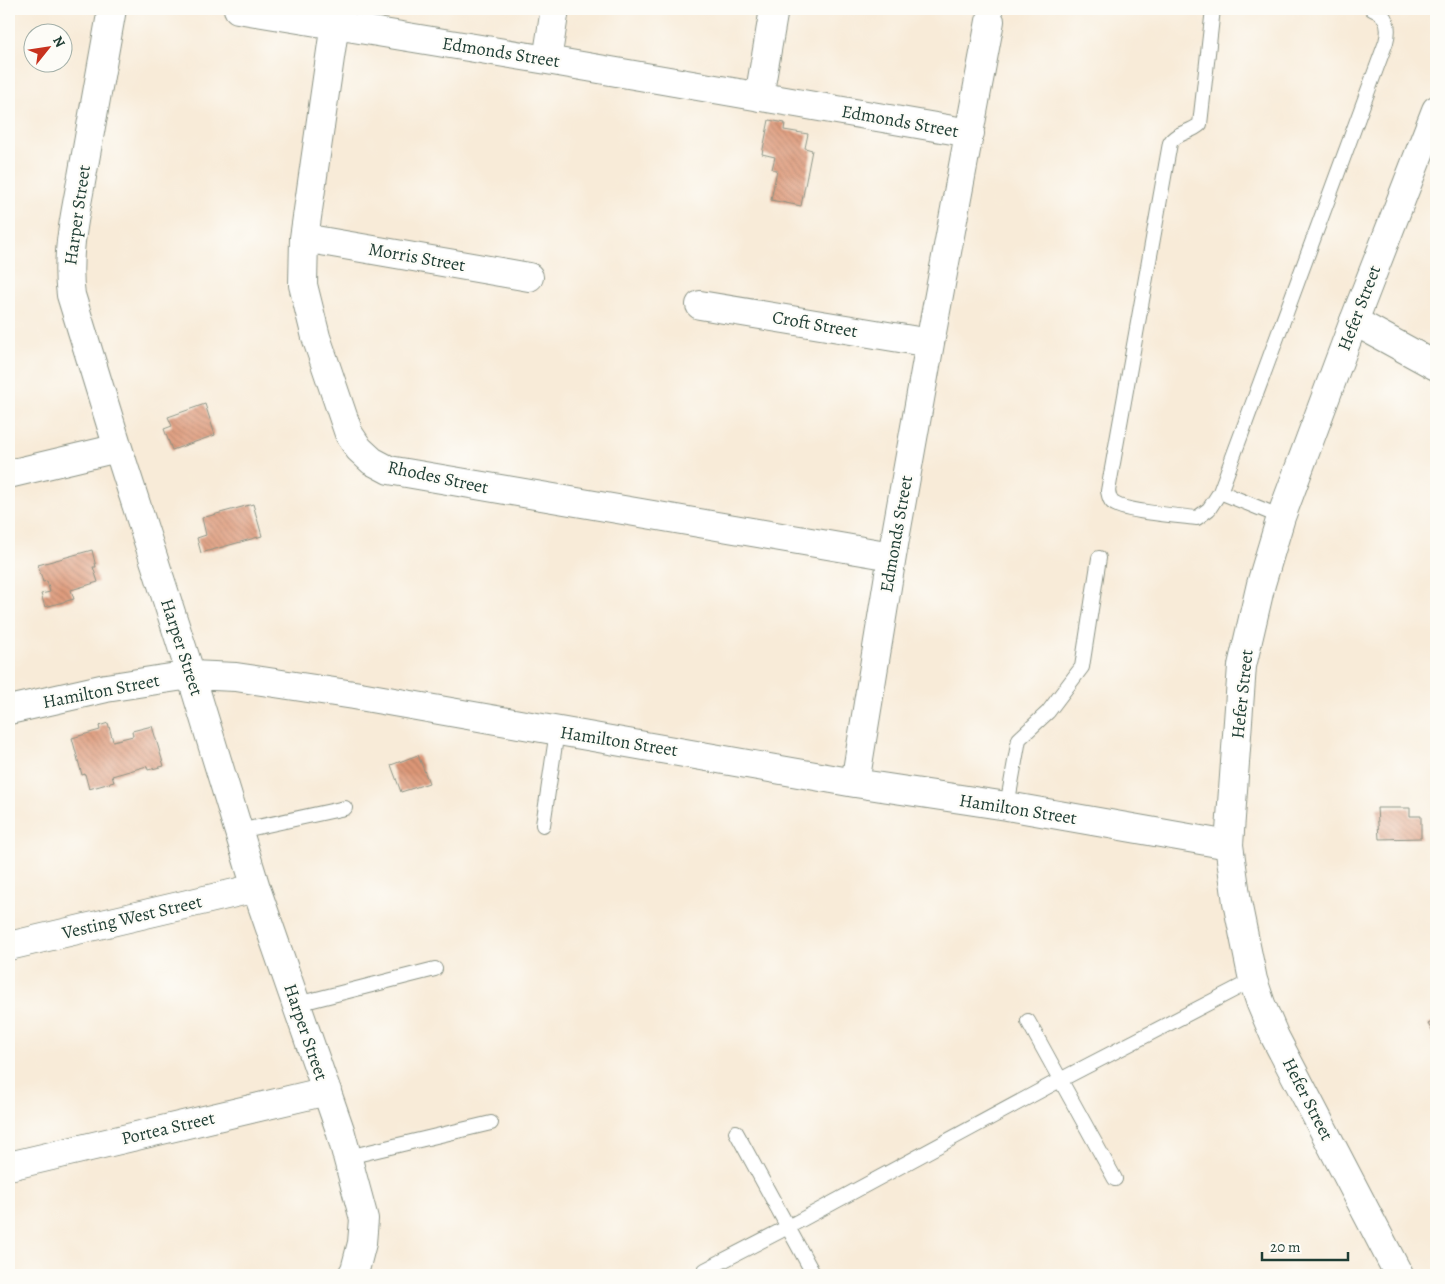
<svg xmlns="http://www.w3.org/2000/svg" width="1445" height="1284" font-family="Alegreya,serif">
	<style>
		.building { fill: url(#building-back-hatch) }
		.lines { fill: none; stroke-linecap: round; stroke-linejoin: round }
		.lane-casing { stroke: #8c9486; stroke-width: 16 }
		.street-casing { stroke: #8c9486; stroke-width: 30 }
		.secondary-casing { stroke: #8c9486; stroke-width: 30 }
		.lane { stroke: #fff; stroke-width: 14 }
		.street { stroke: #fff; stroke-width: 28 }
		.secondary { stroke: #fff; stroke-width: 28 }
		.labels { text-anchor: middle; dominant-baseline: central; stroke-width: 4.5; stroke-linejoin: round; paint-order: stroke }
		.street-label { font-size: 18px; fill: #1f3d34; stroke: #fdfcf7 }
	</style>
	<defs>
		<pattern id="building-back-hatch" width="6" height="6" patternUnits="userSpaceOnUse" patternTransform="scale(1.25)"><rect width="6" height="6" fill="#dd9777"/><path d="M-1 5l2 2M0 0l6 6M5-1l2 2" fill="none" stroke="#b37c62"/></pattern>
	</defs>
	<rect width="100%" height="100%" fill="#fdfcf7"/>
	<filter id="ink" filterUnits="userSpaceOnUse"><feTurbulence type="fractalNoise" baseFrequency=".02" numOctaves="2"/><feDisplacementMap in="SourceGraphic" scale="10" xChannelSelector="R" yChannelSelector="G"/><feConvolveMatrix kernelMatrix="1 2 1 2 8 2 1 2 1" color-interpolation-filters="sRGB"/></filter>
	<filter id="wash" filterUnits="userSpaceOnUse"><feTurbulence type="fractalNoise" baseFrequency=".0096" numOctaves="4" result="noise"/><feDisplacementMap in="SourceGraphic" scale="20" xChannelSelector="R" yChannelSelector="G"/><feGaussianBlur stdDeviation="1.12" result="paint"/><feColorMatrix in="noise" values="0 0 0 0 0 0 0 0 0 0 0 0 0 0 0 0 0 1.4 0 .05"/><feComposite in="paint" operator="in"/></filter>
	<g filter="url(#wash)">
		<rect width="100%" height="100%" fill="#f8ebd8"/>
		<g id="blocks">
			<path class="building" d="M769,120L785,123L784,130L808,134L805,148L812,150L801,206L771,200L777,170L772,169L775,157L762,154Z
				M205,404L215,435L172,450L164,429L172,426L168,417Z
				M253,504L262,536L201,553L197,538L206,535L202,518Z
				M92,550L96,567H93L98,582L71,590L74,599L45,607L41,594L50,592L47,581L43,582L38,565Z
				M108,723L113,741L133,736L132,731L152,726L164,766L148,770L147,766L112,776L114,782L89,789L85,774L82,775L72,738L100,730L99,726Z
				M418,755L429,783L401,792L391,765Z
				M1377,808H1410V816H1421V838L1379,839Z
				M1436,1020V1038L1428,1024Z"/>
		</g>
	</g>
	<g filter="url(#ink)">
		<use href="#blocks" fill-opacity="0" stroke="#8c9486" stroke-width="1"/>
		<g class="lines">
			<defs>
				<path id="lane" d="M1213,9L1200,124C1191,133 1176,132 1170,143L1108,491C1109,496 1110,502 1115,504C1128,512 1180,516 1197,518L1209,509L1220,492L1386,42C1390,28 1388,14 1372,9
					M1220,492L1281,517
					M1007,806L1019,739L1048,712L1082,667L1099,558
					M543,825L557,731
					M239,831L345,808
					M297,1004L435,969
					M1028,1021L1115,1179
					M736,1132L814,1275
					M348,1157L491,1123
					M705,1270L788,1227L1060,1080L1253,980"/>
				<path id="street" d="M112,9C102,63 93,117 83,171C76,211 65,254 71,295L118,448L191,675L256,888L340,1130L364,1219L362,1243L355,1270L352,1275
					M238,9L547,60L970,133
					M337,9L304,238L303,285L316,337L349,434L359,449L372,461L389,470L892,556
					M547,60L555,9
					M759,97L774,9
					M304,238L529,277
					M700,305L930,343
					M1354,321L1436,366
					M9,474L118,448
					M9,710L106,688L157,680L191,675L236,677L354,695L855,783L1007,806L1229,845
					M855,783L892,556L930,343L990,21
					M9,946L256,888
					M9,1166L327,1091"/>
				<path id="secondary" d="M1399,1275L1275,1037L1261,1004L1253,980L1237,902L1229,845L1242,666L1261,584L1281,517L1354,321L1436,110"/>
			</defs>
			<use href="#lane" class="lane-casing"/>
			<use href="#street" class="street-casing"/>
			<use href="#secondary" class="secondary-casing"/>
			<use href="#lane" class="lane"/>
			<use href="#street" class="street"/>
			<use href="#secondary" class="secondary"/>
		</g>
	</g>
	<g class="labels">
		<g class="street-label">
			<text transform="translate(501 52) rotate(9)">Edmonds Street</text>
			<text transform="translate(900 121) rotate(10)">Edmonds Street</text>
			<text transform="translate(77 215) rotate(-82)">Harper Street</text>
			<text transform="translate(417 257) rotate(10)">Morris Street</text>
			<text transform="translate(1359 308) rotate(-69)">Hefer Street</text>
			<text transform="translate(815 324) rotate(10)">Croft Street</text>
			<text transform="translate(438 477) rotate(12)">Rhodes Street</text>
			<text transform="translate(896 534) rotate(-80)">Edmonds Street</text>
			<text transform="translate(182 647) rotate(72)">Harper Street</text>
			<text transform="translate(101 691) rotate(-11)">Hamilton Street</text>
			<text transform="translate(1242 694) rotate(-84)">Hefer Street</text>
			<text transform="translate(619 741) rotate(9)">Hamilton Street</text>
			<text transform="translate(1018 809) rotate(9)">Hamilton Street</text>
			<text transform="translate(132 917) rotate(-13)">Vesting West Street</text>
			<text transform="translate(306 1032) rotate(71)">Harper Street</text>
			<text transform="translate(1308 1099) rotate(63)">Hefer Street</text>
			<text transform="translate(168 1128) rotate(-13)">Portea Street</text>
		</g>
	</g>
	<rect width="1445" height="1284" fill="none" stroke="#fdfcf7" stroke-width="30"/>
	<g transform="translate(48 48) rotate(60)"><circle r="24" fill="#fdfcf7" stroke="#a4b0a9"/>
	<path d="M0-4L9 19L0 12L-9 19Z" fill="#c8321e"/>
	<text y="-8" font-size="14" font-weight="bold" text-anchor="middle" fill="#1f3d34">N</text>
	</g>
	<path d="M1262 1252v8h86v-8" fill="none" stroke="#1f3d34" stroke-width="2.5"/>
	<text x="1270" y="1252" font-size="15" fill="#1f3d34" stroke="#fdfcf7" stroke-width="4" paint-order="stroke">20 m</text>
</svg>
